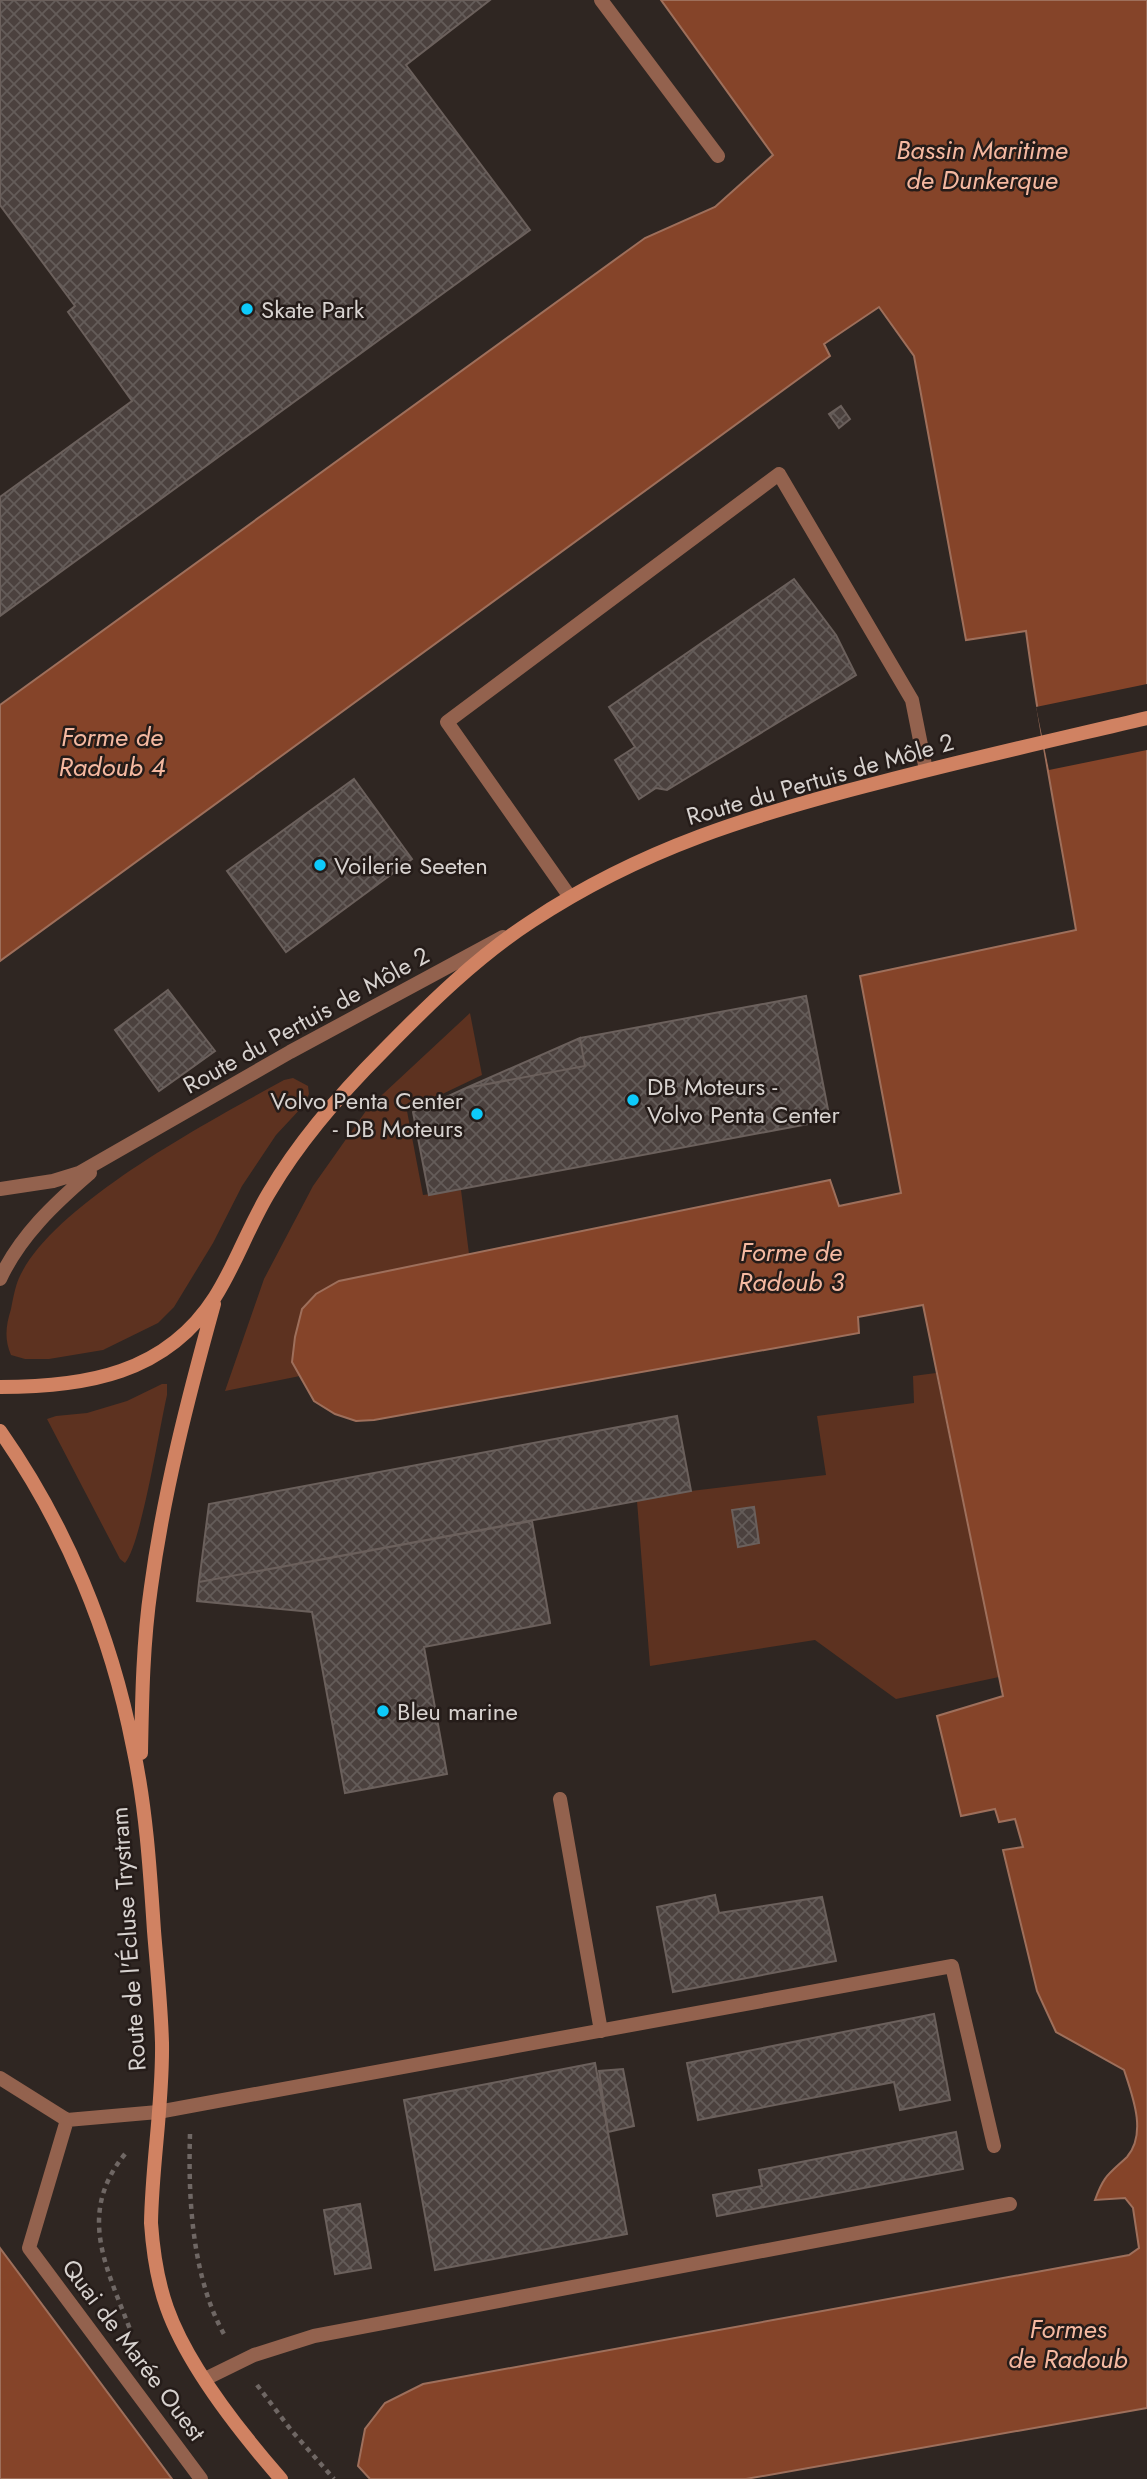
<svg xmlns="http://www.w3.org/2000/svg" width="1147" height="2479" font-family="Jost,sans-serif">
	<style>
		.green { fill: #5d3220 }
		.water { fill: #854429; stroke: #9e6f5b; stroke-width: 2 }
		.pier { fill: #2f2622 }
		.building { fill: url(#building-cross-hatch); stroke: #6b605c; stroke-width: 2 }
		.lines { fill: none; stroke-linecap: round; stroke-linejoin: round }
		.path { stroke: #6f6764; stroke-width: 4.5; stroke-dasharray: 5 5; stroke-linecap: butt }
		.lane { stroke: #93624e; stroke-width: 14 }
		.secondary { stroke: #d08262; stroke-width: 14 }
		.poi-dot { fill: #0dcafa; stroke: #251c19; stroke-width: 2.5 }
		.labels { text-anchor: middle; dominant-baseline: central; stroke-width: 5; stroke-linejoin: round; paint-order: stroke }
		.poi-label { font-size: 24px; fill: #d7d2cf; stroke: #251c19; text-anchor: start }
		.street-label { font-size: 24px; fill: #d7d2cf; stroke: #251c19 }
		.water-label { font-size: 26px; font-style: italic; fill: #f5b9a1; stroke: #251c19 }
	</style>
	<defs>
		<pattern id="building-cross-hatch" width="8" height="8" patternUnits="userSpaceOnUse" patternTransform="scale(1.75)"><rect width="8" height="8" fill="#4b413e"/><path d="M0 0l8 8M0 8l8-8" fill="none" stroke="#645c59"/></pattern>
	</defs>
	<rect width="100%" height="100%" fill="#2f2622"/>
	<path class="green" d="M470,1013L482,1075L407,1111L423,1195L461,1190L469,1254L339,1281L316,1294L302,1309L292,1362L300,1376L225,1391L264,1279L313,1186L368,1108Z
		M293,1078L308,1086L309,1094L303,1106L276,1135L242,1186L213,1243L174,1307L158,1323L103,1350L49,1359H25L11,1355C4,1339 6,1325 11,1309C13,1299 15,1287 19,1278C53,1203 212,1120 284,1080Z
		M936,1373L999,1677L896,1699L815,1640L650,1666L637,1501L691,1491L826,1475L817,1416L914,1403L913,1376Z
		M162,1384H167V1395C160,1425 141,1545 125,1563L120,1559L47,1419L56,1416L87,1413L127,1401Z"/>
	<path class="water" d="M661,0H1147V2408L746,2479H370L358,2466L365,2429L385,2403L423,2384L1129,2255L1139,2248L1133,2208L1125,2198L1095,2200C1104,2175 1108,2175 1127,2157C1147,2134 1133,2097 1124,2070L1056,2032L1037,1991L1003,1850L1023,1847L1015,1819L999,1822L995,1809L961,1816L937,1716L1003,1696L923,1305L858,1317L859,1333L374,1420L356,1421L335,1414L314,1401L292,1362L295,1337L302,1309L316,1294L339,1281L830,1180L839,1206L901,1193L860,976L1076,930C1059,830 1039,731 1026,631L966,640L914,356L879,307L824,344L830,356L0,961V705L645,238L715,207L773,155Z
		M0,2248L172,2479H0Z"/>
	<path class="pier" d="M1147,684V750L1049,770L1036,707Z"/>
	<path class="building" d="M0,0H490L406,65L530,230L0,616V497L132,401L68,312L75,306L0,205Z
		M841,406L850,419L839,428L829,414Z
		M794,579L836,635L856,675L667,790L656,788L639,799L615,760L635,747L609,707Z
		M354,779L412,859L286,952L227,871Z
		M168,990L215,1051L159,1091L115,1030Z
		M806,996L830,1120L429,1195L413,1112L466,1088L585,1066L580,1038Z
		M580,1038L585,1066L466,1088Z
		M677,1416L691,1491L199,1582L209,1504Z
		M754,1507L759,1543L738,1547L732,1510Z
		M532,1521L550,1623L424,1647L447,1774L345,1793L312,1612L197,1601L199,1582Z
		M715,1895L719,1913L822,1897L836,1961L673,1992L657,1907Z
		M934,2014L950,2100L900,2110L894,2082L698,2120L687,2063Z
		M595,2063L627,2234L435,2270L404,2100Z
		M623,2069L634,2126L608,2132L599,2071Z
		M956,2132L963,2169L717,2216L713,2195L762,2186L759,2170Z
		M360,2204L371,2268L335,2274L324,2210Z"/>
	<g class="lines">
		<path class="path" d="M190,2134C188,2199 192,2278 225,2336
			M125,2154C76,2214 107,2268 131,2332
			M257,2385L291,2430L334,2479"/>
		<path class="lane" d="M601,0L718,156
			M570,897L447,722L779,474L912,700L926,770
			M0,1189L53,1181L79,1173L290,1052L503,937
			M0,1279C20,1236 54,1204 90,1173
			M560,1799L601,2031
			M0,2078L67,2120L158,2112L952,1966L994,2146
			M67,2120L29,2248L201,2479
			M205,2379L254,2355L314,2336L1010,2204"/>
		<path class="secondary" d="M0,1387C85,1387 166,1374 215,1297C236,1264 249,1225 270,1191C300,1140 342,1092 384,1050C429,1004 478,956 532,921C642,848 755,814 881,782C969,759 1058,739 1147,718
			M0,1431C66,1525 111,1634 133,1747C146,1807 150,1870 154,1931C157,1968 161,2006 162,2043C163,2103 152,2163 151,2223C153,2252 157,2280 167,2308C188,2367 240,2432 281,2479
			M141,1753C142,1697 143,1642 151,1587C164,1491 188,1398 214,1304"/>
	</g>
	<g class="poi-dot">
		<circle cx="247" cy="309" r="7"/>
		<circle cx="320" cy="865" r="7"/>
		<circle cx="633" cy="1100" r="7"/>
		<circle cx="477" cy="1114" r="7"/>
		<circle cx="383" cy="1711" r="7"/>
	</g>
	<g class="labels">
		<g class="poi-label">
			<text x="261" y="309">Skate Park</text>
			<text x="334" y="865">Voilerie Seeten</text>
			<text x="647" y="1086">DB Moteurs -<tspan x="647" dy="28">Volvo Penta Center</tspan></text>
			<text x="463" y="1100" text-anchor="end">Volvo Penta Center<tspan x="463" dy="28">- DB Moteurs</tspan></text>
			<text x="397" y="1711">Bleu marine</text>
		</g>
		<g class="street-label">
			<text transform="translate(820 779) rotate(-16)">Route du Pertuis de Môle 2</text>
			<text transform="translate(306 1020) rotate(-29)">Route du Pertuis de Môle 2</text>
			<text transform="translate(128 1939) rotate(-94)">Route de l'Écluse Trystram</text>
			<text transform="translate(134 2350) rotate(53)">Quai de Marée Ouest</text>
		</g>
		<g class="water-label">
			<text x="982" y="150">Bassin Maritime<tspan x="982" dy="30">de Dunkerque</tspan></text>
			<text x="112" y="737">Forme de<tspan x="112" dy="30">Radoub 4</tspan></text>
			<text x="791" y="1252">Forme de<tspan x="791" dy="30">Radoub 3</tspan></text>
			<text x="1068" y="2329">Formes<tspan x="1068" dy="30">de Radoub</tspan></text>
		</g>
	</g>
</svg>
